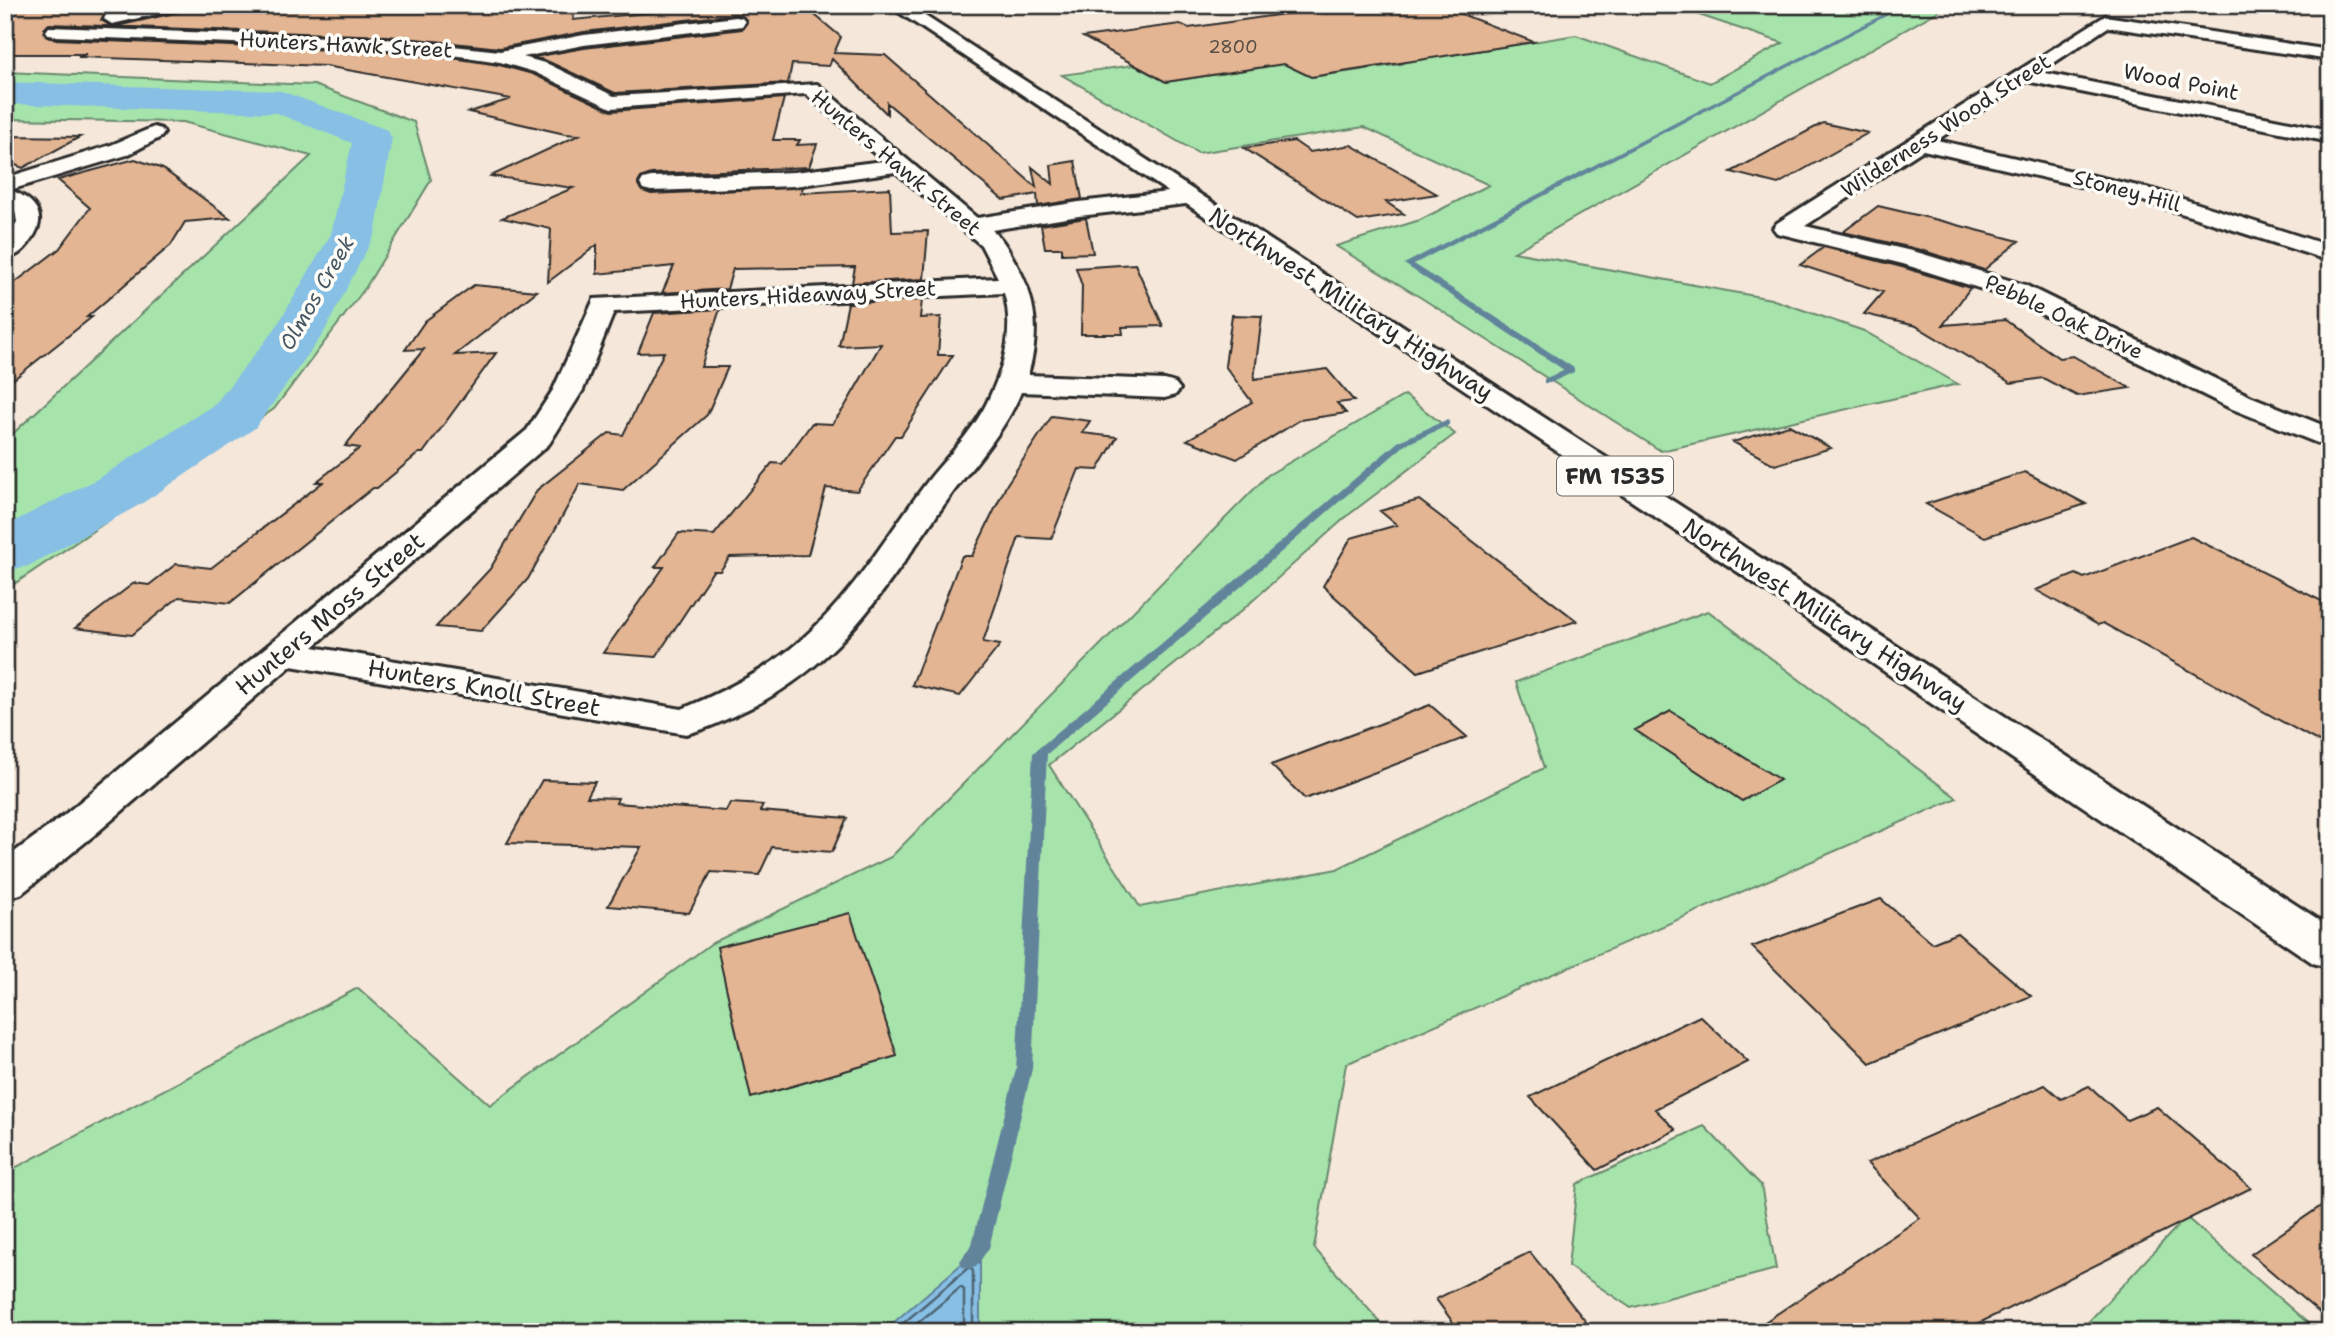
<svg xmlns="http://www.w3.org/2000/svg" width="2335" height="1337" font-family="'Shantell Sans',sans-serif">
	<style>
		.green { fill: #a6e4ac; stroke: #68886c; stroke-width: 2 }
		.water { fill: #87bfe5; stroke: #62849b; stroke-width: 2 }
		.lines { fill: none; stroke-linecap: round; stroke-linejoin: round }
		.shore { stroke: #506675; stroke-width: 2.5 }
		.stream { fill: #62849b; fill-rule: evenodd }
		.river { fill: #87bfe5; fill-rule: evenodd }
		.building { fill: #e3b593; stroke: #2b2b2b; stroke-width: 2 }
		.minor-casing { stroke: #2b2b2b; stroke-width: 6 }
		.major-casing { stroke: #2b2b2b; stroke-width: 6 }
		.minor { fill: #fdfcf7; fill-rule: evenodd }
		.major { fill: #fdfcf7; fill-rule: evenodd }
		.labels { text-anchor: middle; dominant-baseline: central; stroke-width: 7; stroke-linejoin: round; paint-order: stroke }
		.far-number-label { font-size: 18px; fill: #594e45 }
		.far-street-label { font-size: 21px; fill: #2b2b2b; stroke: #fdfcf7 }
		.far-water-label { font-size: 21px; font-style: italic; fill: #475763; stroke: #fdfcf7 }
		.shield { fill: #fdfcf7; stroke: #6a6a68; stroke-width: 2 }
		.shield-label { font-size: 23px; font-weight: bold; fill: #2b2b2b }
		.street-label { font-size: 24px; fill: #2b2b2b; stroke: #fdfcf7 }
	</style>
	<rect width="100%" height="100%" fill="#f5e7d9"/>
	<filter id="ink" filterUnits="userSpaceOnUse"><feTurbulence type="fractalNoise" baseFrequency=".0143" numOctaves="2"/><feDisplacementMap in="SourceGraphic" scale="14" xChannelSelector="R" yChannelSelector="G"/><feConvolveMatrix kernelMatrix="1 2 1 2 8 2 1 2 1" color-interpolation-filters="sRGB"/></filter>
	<g filter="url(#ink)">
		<path class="green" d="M1669,5H1949L1514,252L1771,299L1864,331L1958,384L1661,451L1423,299L1336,246L1420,220L1489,185L1364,127L1198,153L1062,75L1134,65L1166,82L1266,67L1260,53L1312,77L1402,64L1394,31L1452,55L1576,35L1710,83L1783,43Z
			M5,72L314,85L414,122L431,180L366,287L274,409L5,590V441L311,156L183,122L5,119Z
			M1405,395L1455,434L1347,516L1240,612L1049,765L1140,907L1337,869L1544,768L1516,682L1708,611L1957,798L1346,1064L1314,1248L1389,1332H980V1249L883,1332H5V1173L358,988L490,1105L712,943L891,857L1268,475Z
			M1704,1126L1761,1185L1776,1269L1631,1308L1568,1266L1577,1184Z
			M2186,1217L2318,1332H2079Z"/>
		<path class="water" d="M980,1248V1332H883L885,1330Z"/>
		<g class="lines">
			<path class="shore" d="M893,1332L969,1267L973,1271V1332
				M907,1332L961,1287L964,1290V1332"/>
			<path class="stream" d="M1901,5H1907L1414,264L1574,368V372L1550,383H1544V379L1564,370L1404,264Z
				M1446,420L1449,421V425L1405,445L1047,754L1032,1069L989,1248L976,1267L969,1269L962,1267L960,1261L972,1244L1016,1069L1033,753L1399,441Z"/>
			<path class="river" d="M5,82L281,91L387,130L392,138L375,234L323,334L255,428L141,504L28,566L5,571V526L99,478L215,404L275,329L331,234L352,143L276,113L5,104Z"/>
		</g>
		<path class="building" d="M34,5H139L104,14L101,20L113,27L184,11L187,5H575L573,20L732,5H803L841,37L834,53L885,55L1036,187L1032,167L1053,184L1051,165L1075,161L1082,199L1038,206L1037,194L1003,200L887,103V114L832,59L829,66L792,64L788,83L615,93L549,62L534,57L584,48L742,29L747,20L736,14L584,32L500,48L387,36L49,24L44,29L47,37L55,39L387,52L459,59L499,65L533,74L611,111L784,98L773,140H800L797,145L817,144L809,167L651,174L641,178L638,183L641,190L651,194L803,187L801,193L890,188L892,232L928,231L924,279L852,283L855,267L733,269L727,289L662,293L674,266L597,274V245L548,282L551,229L502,218L573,188L491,176L579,135L565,134L469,112L511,99L325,66L78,57L86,54H5V13Z
			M1345,5H1438L1534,42L1311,77L1284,64L1166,82L1083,37L1180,24L1189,28Z
			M1823,123L1868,133L1778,184L1731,172Z
			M5,136L80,137L23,168L5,161Z
			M1294,141L1310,152L1351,145L1437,194L1386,202L1404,214L1358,221L1244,148Z
			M135,159L163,169L230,218L185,222L171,245L87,317H92L5,386V290L59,249L90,208L58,180Z
			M1878,206L1938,220L2019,241L1984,270L1921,250L1843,232Z
			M1086,218L1093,253L1062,254V248H1045L1041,225Z
			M1824,247L1902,267L1970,288L1943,325L2005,320L2059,358L2073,356L2130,388L2077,396L2043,378L2011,383L1916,326L1864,314L1883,292L1800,265Z
			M1135,264L1163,326L1122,327L1123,334H1081L1082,286L1076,268Z
			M474,285L537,291L455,355L496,353L423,453H419L377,488H373L230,603L179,597L132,635L75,628L134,583L149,585L176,564L211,568L323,482H316L360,448L345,446L424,349L405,350L425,321Z
			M922,300L920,318L941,317L938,355H953L901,436H895L857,491L826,488L808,555L730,557L720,571H713L656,657L603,653L664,567H655L679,533L714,535L772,463L782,464L812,423L832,424L844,408L881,344L839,346L848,303Z
			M720,309L701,367H728L707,415L623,490L580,484L528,579L481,631L436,627L490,569L537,490L609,433L623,435L664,352L638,353L654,313Z
			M1232,315L1262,316L1254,379L1327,369L1354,401L1337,403L1346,413L1300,420L1237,459L1187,440L1252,402L1225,366Z
			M1052,416L1090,421L1082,433L1117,437L1098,470L1079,469L1051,539L1019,537L983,642L1000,645L960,696L912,685L962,556H972L1007,484Z
			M1789,425L1831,448L1775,465L1733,442Z
			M2025,472L2086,504L1985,537L1926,504Z
			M1419,500L1577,621L1418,672L1323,586L1351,538L1397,525L1380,511Z
			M2191,537L2330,605V748L2103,623L2098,625L2036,590L2076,574L2084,578Z
			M1430,705L1467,737L1305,799L1271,765Z
			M1671,711L1780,780L1742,801L1635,730Z
			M542,780L595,782L587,797L618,798L616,803L726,811L730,803L763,805L760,811L847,818L832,852L772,847L759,875L711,872L689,913L608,906L641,847L507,843Z
			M1881,899L1932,943L1957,933L2031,996L1870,1063L1752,947Z
			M850,913L897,1056L751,1098L717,947Z
			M1700,1016L1748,1062L1655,1109L1676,1130L1597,1170L1530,1097Z
			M2045,1085L2061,1099L2089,1086L2127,1120L2157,1107L2251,1188L1961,1332H1750L1920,1218L1867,1163Z
			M2330,1200V1322L2251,1254Z
			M1530,1252L1594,1332H1460L1436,1299Z"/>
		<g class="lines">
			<defs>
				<path id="minor" d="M153,5H185L183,8L112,24L104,19L106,15Z
					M2105,16L2330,50V60L2108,27L2040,72L2330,130V142L2026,81L1937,140L2155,190L2330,246V261L2140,200L1923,150L1805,226L1920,253L2025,285L2250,396L2330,428V448L2230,408L2007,297L1903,264L1777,233L1773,228L1777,223Z
					M736,17L742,18L745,22L742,26L584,45L523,57L548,64L614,96L817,84L977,218L1079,202L1186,190L1194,192L1197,197L1194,202L1186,204L1079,216L992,230C1002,238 1008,249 1014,260C1037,298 1040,333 1028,375L1165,380L1175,383L1180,389L1175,395L1165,398L1021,392C1005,432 974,463 949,498C887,583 849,658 750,708C729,718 708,729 686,734L291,666L93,836L21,894L5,899V859L63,816L527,430L553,390L594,299L998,278L981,245L896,172L794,186L651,191L643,189L640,184L643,179L651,177L794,172L883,161L806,94L611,108L534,72L500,62L459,56L387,49L55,36L49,35L46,31L49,27L387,39L500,51L584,35ZM1004,293C1014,328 1005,365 990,396C976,429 949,454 927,482C887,535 853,595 801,640C766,671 724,691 682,709L313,647L549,444L583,390L614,312Z
					M154,127L161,129L164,133L161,137L127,155L10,190C35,199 49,216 31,240C25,249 17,257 5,259V239L17,222L15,211L5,205V178L111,145Z"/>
				<path id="major" d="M888,5H908L2330,927V968L2313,963L1741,574Z"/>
			</defs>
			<use href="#minor" class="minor-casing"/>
			<use href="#major" class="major-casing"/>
			<use href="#minor" class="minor"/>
			<use href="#major" class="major"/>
		</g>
	</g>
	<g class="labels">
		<g class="far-number-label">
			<text x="1233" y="47">2800</text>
		</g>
		<g class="far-street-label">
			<text transform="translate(346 45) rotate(3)">Hunters Hawk Street</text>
			<text transform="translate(2181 82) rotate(11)">Wood Point</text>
			<text transform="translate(1946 126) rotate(-33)">Wilderness Wood Street</text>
			<text transform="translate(896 163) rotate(40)">Hunters Hawk Street</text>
			<text transform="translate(2127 191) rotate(15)">Stoney Hill</text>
			<text transform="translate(808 295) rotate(-3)">Hunters Hideaway Street</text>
			<text transform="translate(2064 317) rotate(25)">Pebble Oak Drive</text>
		</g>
		<g class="far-water-label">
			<text transform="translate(317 293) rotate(-60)">Olmos Creek</text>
		</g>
		<rect class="shield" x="1557" y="456.5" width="116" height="39" rx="5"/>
		<g class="shield-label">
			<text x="1615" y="476">FM 1535</text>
		</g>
		<g class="street-label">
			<text transform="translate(1351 304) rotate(33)">Northwest Military Highway</text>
			<text transform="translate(330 614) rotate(-40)">Hunters Moss Street</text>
			<text transform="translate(1825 615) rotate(33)">Northwest Military Highway</text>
			<text transform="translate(484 688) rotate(10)">Hunters Knoll Street</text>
		</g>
	</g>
	<rect width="2335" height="1337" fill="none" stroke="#fdfcf7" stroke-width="28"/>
	<rect x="14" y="14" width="2307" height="1309" fill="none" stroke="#2b2b2b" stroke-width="2.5" filter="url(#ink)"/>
</svg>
